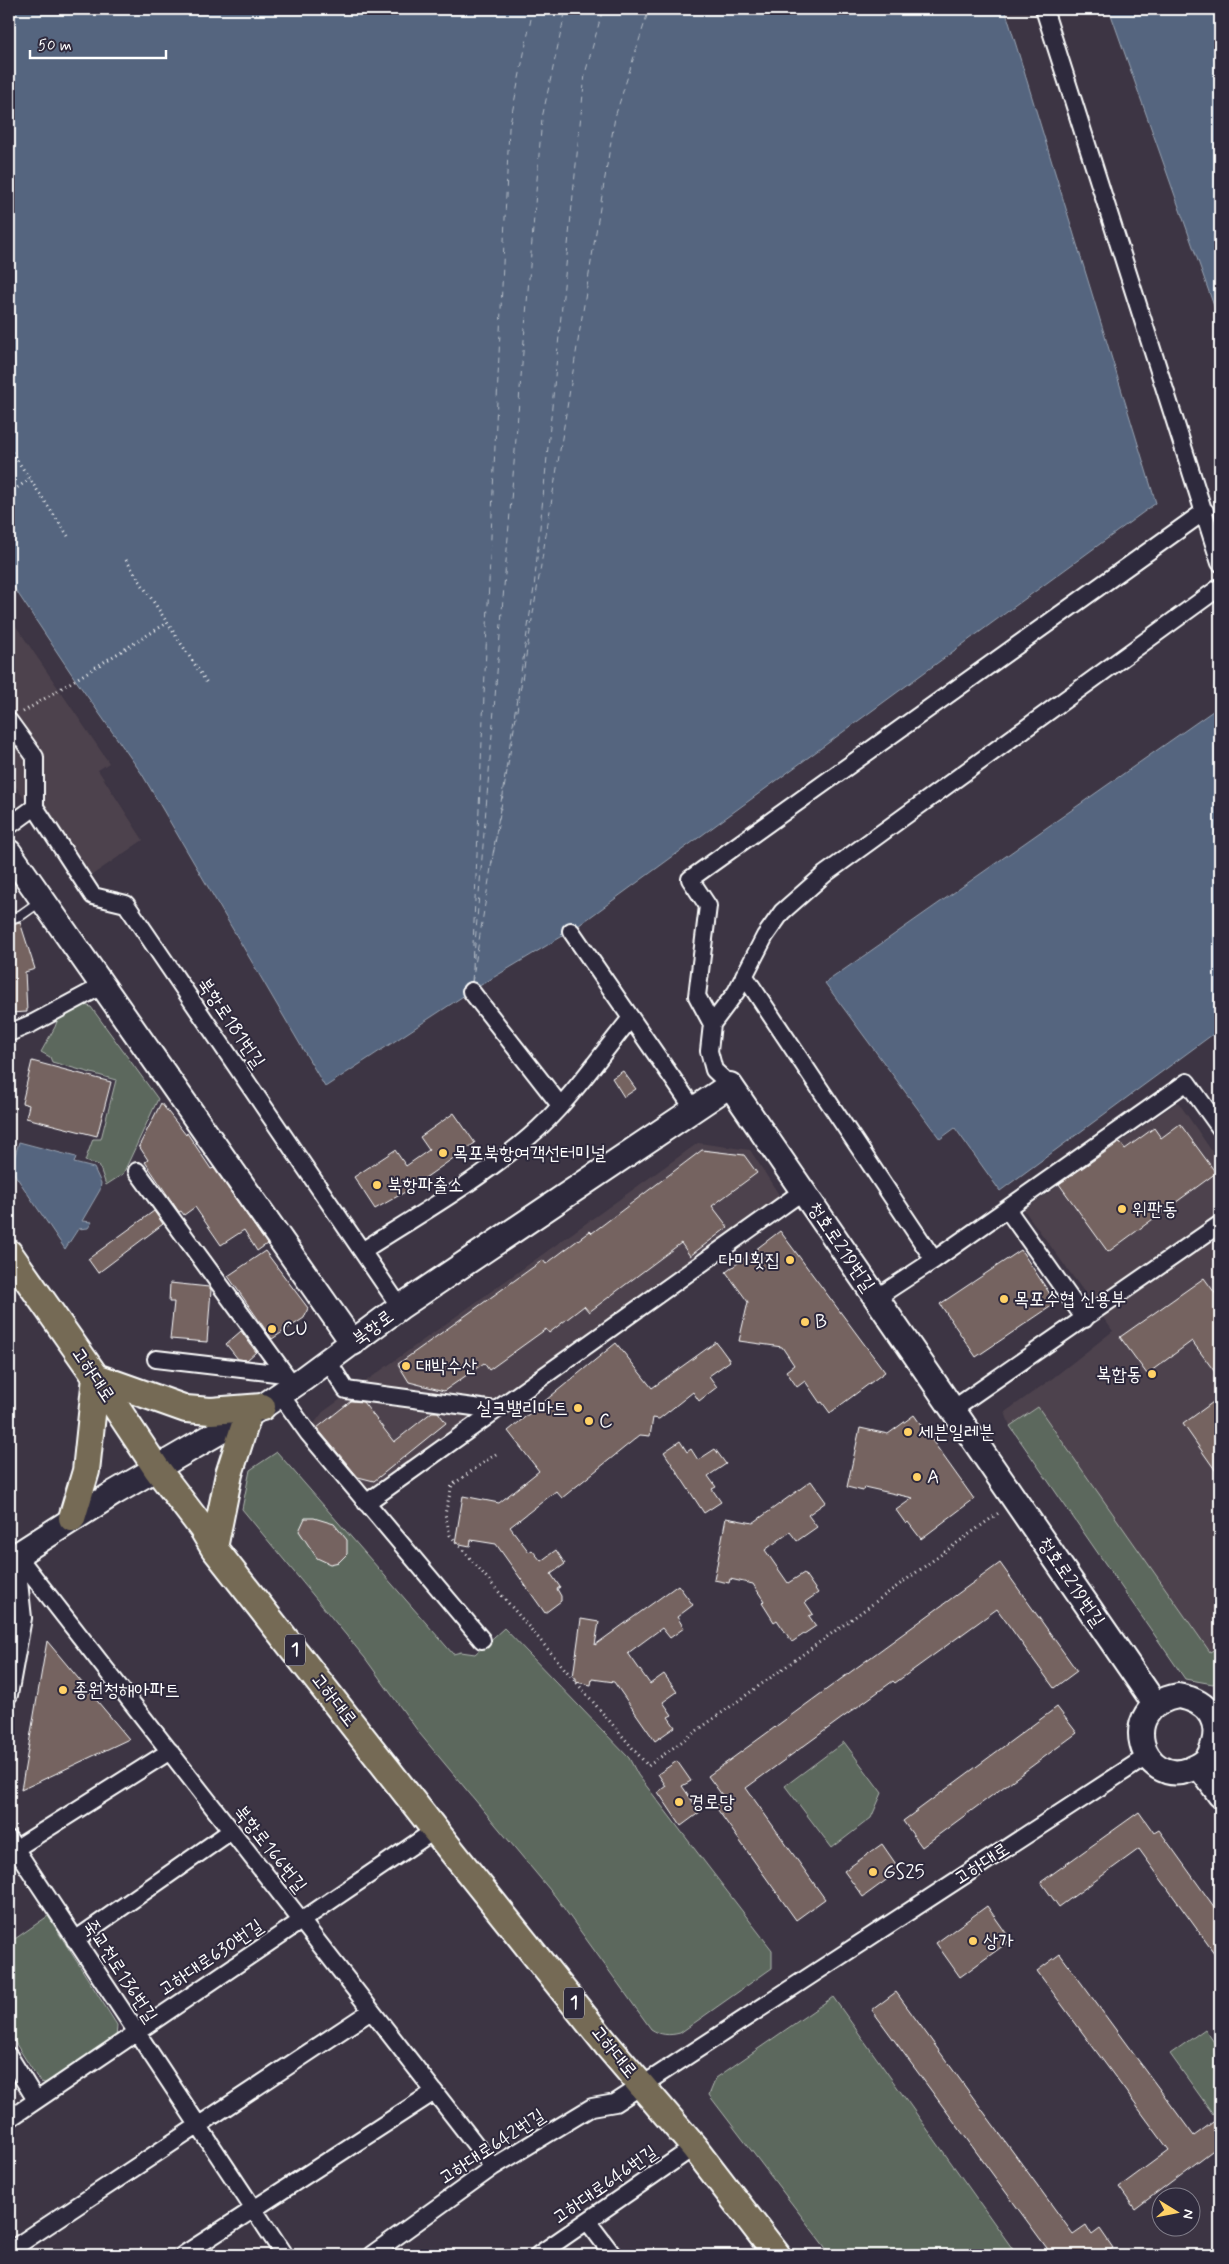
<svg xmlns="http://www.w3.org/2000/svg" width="1229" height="2264" font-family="Mynerve,'Poor Story',sans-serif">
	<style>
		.built { fill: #4e434d }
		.green { fill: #5b685d; stroke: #adb4ae }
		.water { fill: #54657f; stroke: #98a3b2 }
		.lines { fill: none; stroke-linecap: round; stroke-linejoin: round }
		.ferry { stroke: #b2bac5; stroke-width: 1; stroke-dasharray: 6 5; stroke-linecap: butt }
		.building { fill: #746361; stroke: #fff }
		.lane-casing { stroke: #fff; stroke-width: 12 }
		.street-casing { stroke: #fff; stroke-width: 20 }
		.secondary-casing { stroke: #fff; stroke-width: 28 }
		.primary-casing { stroke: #fff; stroke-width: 30 }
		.path { stroke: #fff; stroke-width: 3; stroke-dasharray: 1 4; stroke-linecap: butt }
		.lane { stroke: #2f2a3d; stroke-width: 9 }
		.street { stroke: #2f2a3d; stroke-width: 16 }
		.secondary { stroke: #2f2a3d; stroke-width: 24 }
		.primary { stroke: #746b55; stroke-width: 26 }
		.poi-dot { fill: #ffd166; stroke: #2f2a3d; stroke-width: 2 }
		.labels { text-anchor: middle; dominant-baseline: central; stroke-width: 4; stroke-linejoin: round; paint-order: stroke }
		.shield { fill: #2f2a3d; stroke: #c1bfc5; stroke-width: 1 }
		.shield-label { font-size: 18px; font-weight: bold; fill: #fff }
		.street-label { font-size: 19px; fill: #fff; stroke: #2f2a3d }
		.poi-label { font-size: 19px; fill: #fff; stroke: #2f2a3d; text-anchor: start }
	</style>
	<rect width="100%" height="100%" fill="#3d3544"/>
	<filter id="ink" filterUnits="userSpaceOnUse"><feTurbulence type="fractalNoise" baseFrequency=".02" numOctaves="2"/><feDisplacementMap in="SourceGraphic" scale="10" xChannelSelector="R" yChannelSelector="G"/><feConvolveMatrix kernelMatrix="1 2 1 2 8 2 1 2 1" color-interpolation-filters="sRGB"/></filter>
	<g filter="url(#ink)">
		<path class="built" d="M9,616L109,763L98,770L143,840L92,875L45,806L35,813L13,783L9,785Z
			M1178,1102L1220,1163V1679L1213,1684L1185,1679L1010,1426L1005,1412L1053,1378L1113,1331L1024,1210Z
			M698,1143L750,1150L790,1212L380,1505L311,1428L323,1412Z"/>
		<path class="green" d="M82,1004L91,1007L158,1099L123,1174L106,1185L99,1165L85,1161L93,1139H101L116,1080L52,1062L50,1057L41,1052L55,1027L59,1016Z
			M1038,1407L1210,1652L1220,1646V1679L1213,1684L1185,1679L1010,1426Z
			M277,1452L453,1654L461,1652L475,1654L504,1628L629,1758L638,1775L772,1950V1968L680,2033C669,2036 660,2035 651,2029L555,1896L420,1734L365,1658L242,1509L250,1470Z
			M844,1742L882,1793L871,1818L832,1848L785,1786Z
			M48,1916L117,2025L116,2039L50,2084L40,2082L9,2033V1943Z
			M833,1997L1017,2255H831L709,2095L716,2078Z
			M1205,2029L1220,2051V2109L1213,2114L1170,2054Z"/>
		<path class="water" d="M9,9H1005L1156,503L571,931L471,991L325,1087L142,774L75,679L9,580Z
			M1109,9H1220V323Z
			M1220,706V1029L1000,1191L955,1128L940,1139L825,983Z
			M19,1142L76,1157L74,1163L94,1168L101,1183L100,1190L82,1221L92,1222L88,1228L78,1229L65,1249L11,1169Z"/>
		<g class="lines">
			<path class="ferry" d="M491,867L534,588L585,74L603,9
				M472,968L509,128L533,9
				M472,981L542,118L566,9
				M472,983L615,117L649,9"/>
		</g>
		<path class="building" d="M20,922L35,969L25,972L27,1012L9,1013V925Z
			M32,1061L111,1082L97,1136L26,1118L29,1105L22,1103Z
			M623,1071L636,1089L624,1097L612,1078Z
			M161,1103L186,1135L187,1133L211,1169L214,1168L267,1244L257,1251L244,1230L221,1245L195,1207L184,1215L181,1211L179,1212L145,1162L148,1160L139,1146Z
			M454,1113L475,1143L405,1192L375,1209L354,1177L395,1150L406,1166L429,1150L420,1137Z
			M1180,1124L1216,1173L1108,1252L1059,1184L1120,1142L1125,1149L1154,1128L1161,1138Z
			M702,1150L744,1155L757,1173L712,1206L728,1227L690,1256L681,1243L589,1312L584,1306L549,1333L546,1329L489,1370L484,1363L444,1391L409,1382L398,1364L543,1260L546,1264L590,1231L592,1233Z
			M154,1211L163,1224L98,1273L88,1259Z
			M780,1231L885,1372L830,1413L822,1402L820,1403L805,1381L797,1387L786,1371L794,1365L782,1347L739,1341L748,1302L726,1272Z
			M1021,1250L1056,1303L976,1357L940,1304Z
			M265,1251L308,1308L304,1318L272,1339L228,1276Z
			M1204,1278L1220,1300V1379L1192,1341L1147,1374L1120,1337Z
			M170,1283L209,1287L211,1290L207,1342L170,1339L174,1302H169Z
			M241,1331L256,1352L247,1360L238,1359L226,1344Z
			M716,1342L730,1361L709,1376L717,1387L699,1401L693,1392L659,1419L653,1418L650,1436L640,1435L562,1498L556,1491L510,1527L529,1552L532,1550L541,1561L556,1550L565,1564L551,1574L560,1587L557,1589L561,1596V1601L545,1613L496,1544L471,1540L470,1546L455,1543L463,1496L499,1503L539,1471L508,1431L616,1343L652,1388Z
			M1220,1397V1477L1183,1424Z
			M351,1401L363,1402L394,1442L432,1412H438L446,1423L374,1481L358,1477L317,1428Z
			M914,1415L974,1499L921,1539L908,1522L906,1524L896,1510L913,1498L864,1487L863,1491L847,1487L860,1428L888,1434Z
			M680,1441L687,1452L691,1449L698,1460L715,1449L726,1464L708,1476L716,1487L712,1489L721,1502L704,1513L664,1452Z
			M811,1481L826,1502L808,1515L817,1527L797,1541L790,1532L765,1550L788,1583L804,1573L818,1593L805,1602L813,1614L809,1616L816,1626L792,1642L777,1620L774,1622L762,1603L764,1601L753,1584L730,1579L729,1583L714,1580L726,1518L753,1523Z
			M305,1518H314L334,1524L347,1540V1554L339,1562L330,1564L317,1558L299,1531Z
			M1000,1563L1077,1671L1054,1688L997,1609L895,1683L893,1681L746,1788L825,1899L796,1920L715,1806L725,1799L708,1776Z
			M678,1585L693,1605L677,1617L684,1628L670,1638L662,1628L628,1653L650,1684L664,1674L677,1692L663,1702L672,1715L668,1717L675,1727L655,1741L614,1682L592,1679L591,1685L576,1682V1678L573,1677L581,1619L599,1622L595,1645Z
			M47,1641L129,1739L21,1790Z
			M1057,1707L1077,1733L922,1847L903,1821Z
			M677,1761L691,1781L682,1786L700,1812L681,1826L658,1792L666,1786L658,1774Z
			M1139,1812L1154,1833L1159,1830L1220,1915V1961L1139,1849L1059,1907L1041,1882Z
			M882,1844L900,1870L863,1897L844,1871Z
			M987,1906L1011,1940L960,1977L936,1943Z
			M1060,1954L1194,2136L1220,2117V2145L1135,2209L1119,2187L1169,2150L1037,1971Z
			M896,1992L1073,2234L1086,2225L1092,2235L1100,2229L1113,2248L1103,2255H1052L872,2010Z"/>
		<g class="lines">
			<defs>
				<path id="lane" d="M9,919L21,915L42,900"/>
				<path id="street" d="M1044,9L1220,563
					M9,721L35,757V807
					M9,826L35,807L93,896L126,904L400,1307
					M571,931L693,1108
					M744,975L934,1260
					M471,991L560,1105
					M712,1024L697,996L708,906L690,879L1205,511
					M9,1033L33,1023L102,986
					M730,1085L714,1070L709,1051L712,1024L736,992L765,936L782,912L825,874L1220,587
					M137,1171L293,1385
					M1007,1209L1085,1319
					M362,1251C418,1215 478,1181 529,1137C567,1105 599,1057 631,1018
					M876,1298L934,1260L1187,1082L1220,1128
					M156,1359L284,1374
					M328,1361L346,1390L496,1410
					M280,1394L308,1433L482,1640
					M953,1409L1220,1224
					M366,1503L803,1191
					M16,1554L493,2167
					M9,1695L23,1618L16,1554
					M9,1839L284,2255
					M15,1849L170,1751
					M75,1940L231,1831
					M9,2056L36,2100
					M9,2119L435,1830
					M588,2222L613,2255
					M15,2247L371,2011
					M183,2255L434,2092
					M371,2255L493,2167L592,2107L615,2103L1146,1757
					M538,2255L694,2147"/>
				<path id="secondary" d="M9,852L353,1343
					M9,1560L114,1493L262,1407L303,1379L400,1307L730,1085L1155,1704
					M1178,1696C1210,1701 1224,1724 1210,1754C1206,1763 1198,1766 1189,1770C1142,1787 1115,1707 1178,1696Z
					M1199,1766L1220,1795"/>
				<path id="primary" d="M9,1253L96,1377L157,1469L202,1528L214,1548L435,1830L607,2045L694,2147L777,2255
					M72,1518L86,1471L96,1377L186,1409L211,1411L262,1407
					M214,1548L229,1474L248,1415"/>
			</defs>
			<use href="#lane" class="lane-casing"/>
			<use href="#street" class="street-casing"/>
			<use href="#secondary" class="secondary-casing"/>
			<use href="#primary" class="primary-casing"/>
			<path class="path" d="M9,448L68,536
				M9,493L30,479
				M126,560L207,683
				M23,712L167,623
				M496,1454L452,1485L445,1514L450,1535L648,1766L1000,1512"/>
			<use href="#lane" class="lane"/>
			<use href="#street" class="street"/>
			<use href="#secondary" class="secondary"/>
			<use href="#primary" class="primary"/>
		</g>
	</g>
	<g class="poi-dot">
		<circle cx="443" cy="1153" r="5"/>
		<circle cx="377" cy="1185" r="5"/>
		<circle cx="1122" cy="1209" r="5"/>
		<circle cx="790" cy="1260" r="5"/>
		<circle cx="1004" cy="1299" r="5"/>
		<circle cx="805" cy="1322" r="5"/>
		<circle cx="272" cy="1329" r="5"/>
		<circle cx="406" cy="1366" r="5"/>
		<circle cx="1152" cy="1374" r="5"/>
		<circle cx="578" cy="1408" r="5"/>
		<circle cx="589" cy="1421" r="5"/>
		<circle cx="908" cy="1432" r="5"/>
		<circle cx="917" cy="1477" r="5"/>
		<circle cx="63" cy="1690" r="5"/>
		<circle cx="679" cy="1802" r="5"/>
		<circle cx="873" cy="1872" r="5"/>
		<circle cx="973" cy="1941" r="5"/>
	</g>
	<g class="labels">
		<g class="shield">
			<rect x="285" y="1634.5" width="20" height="31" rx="4"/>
			<rect x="564" y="1987.5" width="20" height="31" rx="4"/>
		</g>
		<g class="shield-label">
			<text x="295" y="1650">1</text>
			<text x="574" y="2003">1</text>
		</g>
		<g class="street-label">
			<text transform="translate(231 1023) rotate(56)">북항로181번길</text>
			<text transform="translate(841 1247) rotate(56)">청호로219번길</text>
			<text transform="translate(373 1328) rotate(-37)">북항로</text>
			<text transform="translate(93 1375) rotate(56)">고하대로</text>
			<text transform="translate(1071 1582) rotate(56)">청호로219번길</text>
			<text transform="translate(334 1700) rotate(52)">고하대로</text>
			<text transform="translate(270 1849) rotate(52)">북항로166번길</text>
			<text transform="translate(982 1864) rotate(-33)">고하대로</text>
			<text transform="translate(211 1958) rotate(-34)">고하대로630번길</text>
			<text transform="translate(120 1971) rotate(57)">죽교천로136번길</text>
			<text transform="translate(614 2052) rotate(51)">고하대로</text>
			<text transform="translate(492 2147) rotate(-33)">고하대로642번길</text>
			<text transform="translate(605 2185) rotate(-35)">고하대로646번길</text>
		</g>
		<g class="poi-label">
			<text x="453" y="1153">목포북항여객선터미널</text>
			<text x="387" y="1185">북항파출소</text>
			<text x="1132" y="1209">위판동</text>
			<text x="780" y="1260" text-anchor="end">다미횟집</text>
			<text x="1014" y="1299">목포수협 신용부</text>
			<text x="815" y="1322">B</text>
			<text x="282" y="1329">CU</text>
			<text x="416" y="1366">대박수산</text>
			<text x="1142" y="1374" text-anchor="end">복합동</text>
			<text x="568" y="1408" text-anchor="end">실크밸리마트</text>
			<text x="599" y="1421">C</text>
			<text x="918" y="1432">세븐일레븐</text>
			<text x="927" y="1477">A</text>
			<text x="73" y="1690">종원청해아파트</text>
			<text x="689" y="1802">경로당</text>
			<text x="883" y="1872">GS25</text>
			<text x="983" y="1941">상가</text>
		</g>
	</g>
	<rect width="1229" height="2264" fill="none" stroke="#2f2a3d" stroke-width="30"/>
	<rect x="15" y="15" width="1199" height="2234" fill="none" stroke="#fff" stroke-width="2" filter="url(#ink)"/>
	<g transform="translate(1176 2212) rotate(100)"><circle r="24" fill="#2f2a3d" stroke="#827f8b"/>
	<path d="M0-4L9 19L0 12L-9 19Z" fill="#ffd166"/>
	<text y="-8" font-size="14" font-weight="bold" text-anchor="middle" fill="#ffffff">N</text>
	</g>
	<path d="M30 50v8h136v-8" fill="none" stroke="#ffffff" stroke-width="2.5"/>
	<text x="38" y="50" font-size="15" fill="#ffffff" stroke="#2f2a3d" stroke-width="4" paint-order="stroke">50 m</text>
</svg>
